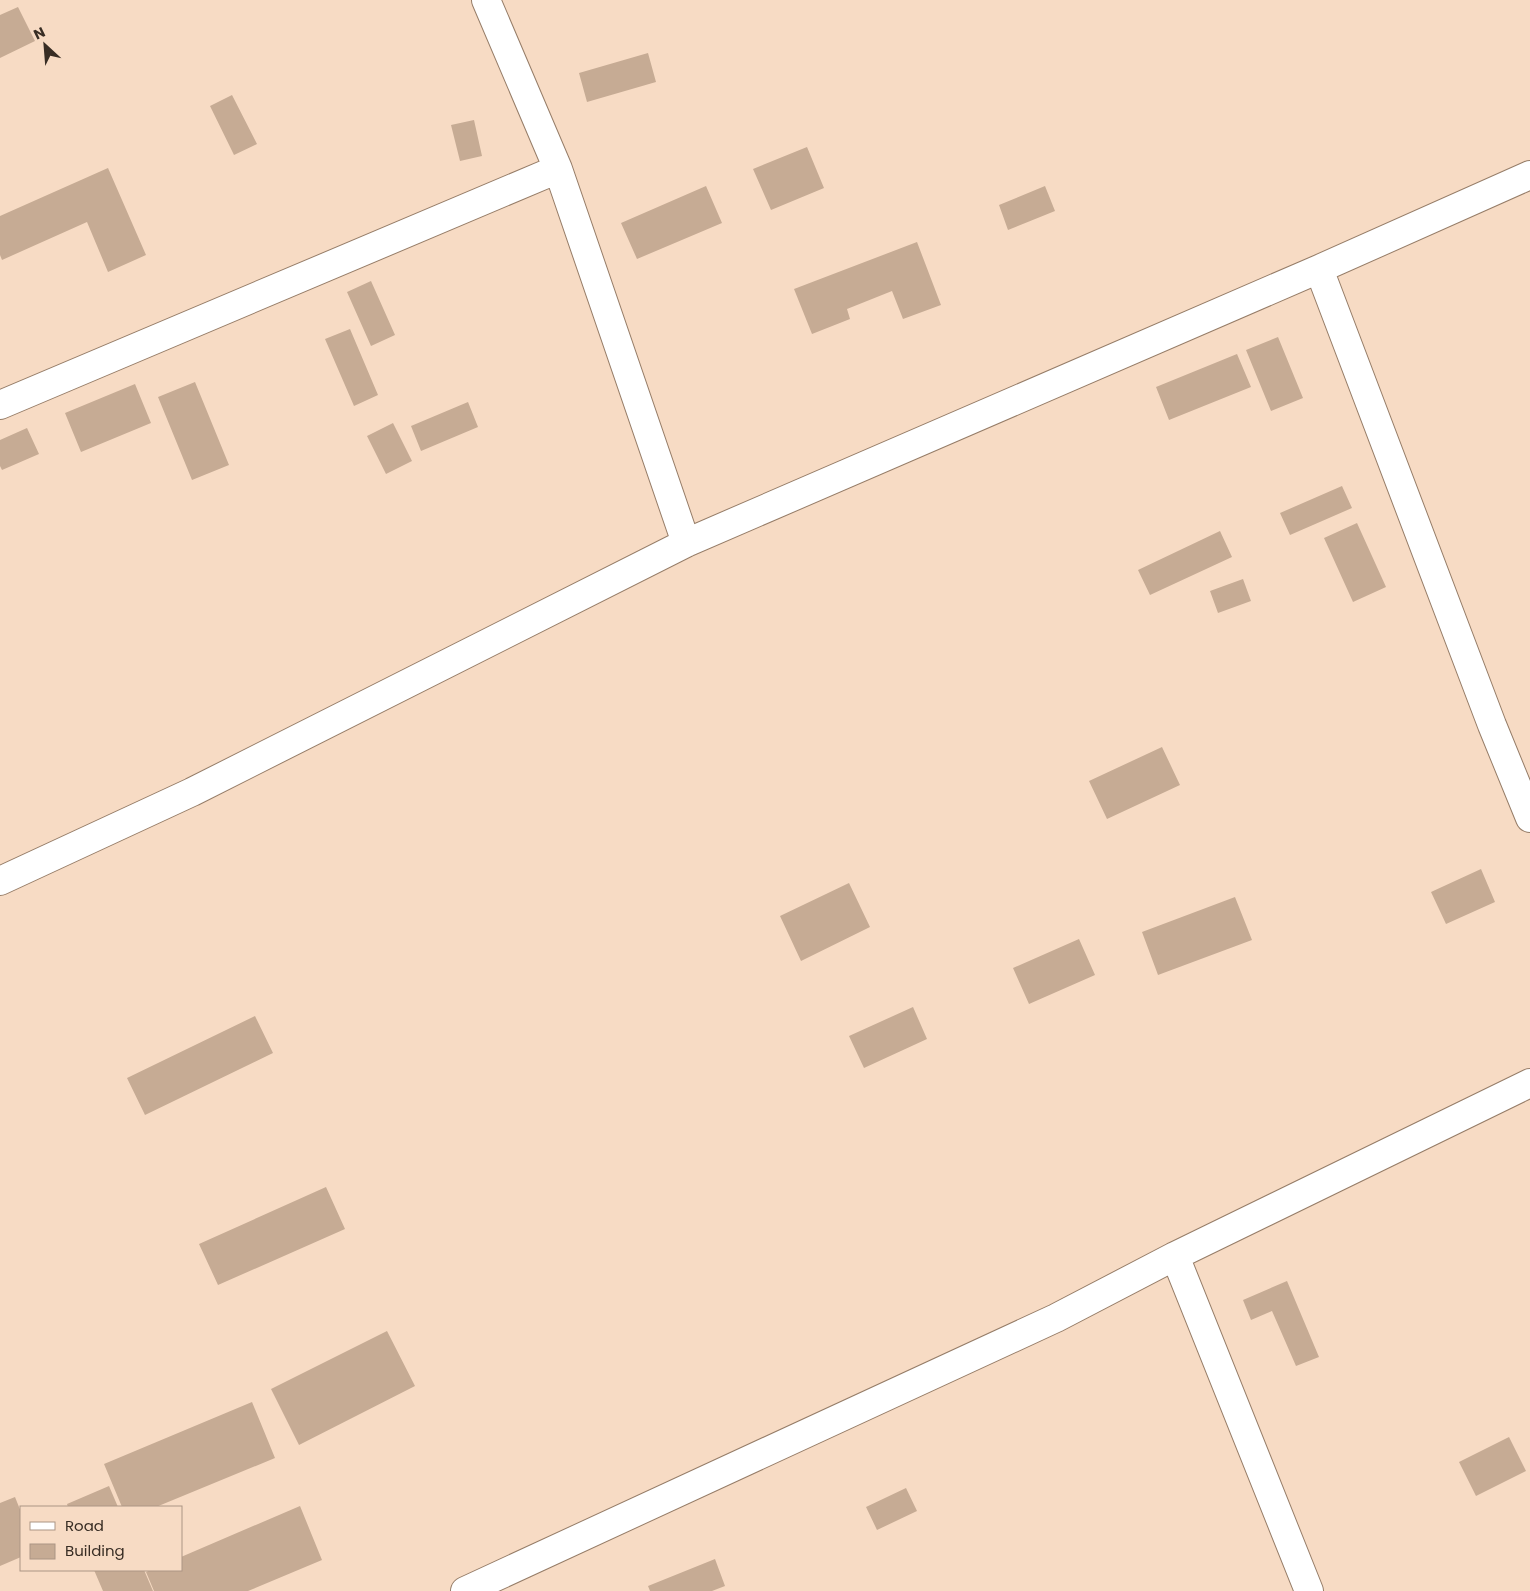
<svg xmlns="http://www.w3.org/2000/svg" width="1530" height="1591" font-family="Poppins,sans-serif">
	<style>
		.building { fill: #c6ab94 }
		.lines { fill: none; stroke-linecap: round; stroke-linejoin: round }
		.street-casing { stroke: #967d68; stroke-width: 30 }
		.street { stroke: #fff; stroke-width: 28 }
	</style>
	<rect width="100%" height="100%" fill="#f7dbc4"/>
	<path class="building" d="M18,7L35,41L0,58V15Z
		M648,53L656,82L587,102L579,73Z
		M232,95L257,144L234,155L210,106Z
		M474,120L482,156L460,161L451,125Z
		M807,147L824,188L771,210L753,169Z
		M108,168L146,255L108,272L87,222L2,260L0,255V216Z
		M706,186L722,223L637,259L621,223Z
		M1045,186L1055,211L1008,230L999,205Z
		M917,242L941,305L903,319L892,291L847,309L850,319L812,334L794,289Z
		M371,281L395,335L371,346L347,292Z
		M350,329L378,395L354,406L325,339Z
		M1278,337L1303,398L1271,411L1246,350Z
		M1237,354L1251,387L1169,420L1156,387Z
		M195,382L229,465L192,480L158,397Z
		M135,384L151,423L81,452L65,413Z
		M468,402L478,427L421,451L411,426Z
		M393,423L412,461L386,474L367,436Z
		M27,428L39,454L2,470L0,466V440Z
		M1342,486L1352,508L1290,535L1280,513Z
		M1357,523L1386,587L1353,602L1324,538Z
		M1220,531L1232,557L1150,595L1138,570Z
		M1243,579L1251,601L1218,613L1210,591Z
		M1162,747L1180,785L1107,819L1089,781Z
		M1481,869L1495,902L1446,924L1431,892Z
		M849,883L870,927L801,961L780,916Z
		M1235,897L1252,940L1158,975L1142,932Z
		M1079,939L1095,975L1029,1004L1013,968Z
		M913,1007L927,1039L864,1068L849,1036Z
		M255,1016L273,1053L145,1115L127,1078Z
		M326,1187L345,1229L218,1285L199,1244Z
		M1287,1281L1319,1357L1296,1366L1272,1311L1251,1320L1243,1300Z
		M387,1331L415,1386L299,1445L271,1389Z
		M252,1402L275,1458L156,1507H122L104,1464Z
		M1509,1437L1526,1471L1476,1496L1459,1462Z
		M109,1486L118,1507H68L67,1504Z
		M906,1488L917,1511L877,1530L866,1507Z
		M15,1497L21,1512V1557L0,1566V1503Z
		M300,1506L322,1560L248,1591H154L146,1572L151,1570H181V1557Z
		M715,1559L725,1586L712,1591H650L648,1586Z
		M94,1570H144L153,1591H103Z"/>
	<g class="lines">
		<defs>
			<path id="street" d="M486,0L558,169L686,543
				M1319,269L1492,725L1530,818
				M0,405L558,169
				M0,881L192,792L686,543L1319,269L1530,175
				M1175,1256L1309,1591
				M465,1591L1056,1318L1175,1256L1530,1083"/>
		</defs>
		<use href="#street" class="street-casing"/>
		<use href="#street" class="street"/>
	</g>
	<rect x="20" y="1506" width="162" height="65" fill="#f7dbc4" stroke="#ab9584"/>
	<rect x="30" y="1522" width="25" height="8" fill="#ffffff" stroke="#ab9584"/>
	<text x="65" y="1531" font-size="15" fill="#382d24">Road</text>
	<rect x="30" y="1544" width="25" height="15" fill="#c6ab94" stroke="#ab9584"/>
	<text x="65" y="1556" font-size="15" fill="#382d24">Building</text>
	<g transform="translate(45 45) rotate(334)" stroke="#f7dbc4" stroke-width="4" paint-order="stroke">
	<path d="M0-4L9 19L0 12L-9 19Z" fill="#382d24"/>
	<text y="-8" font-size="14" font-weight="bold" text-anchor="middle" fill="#382d24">N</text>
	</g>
</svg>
